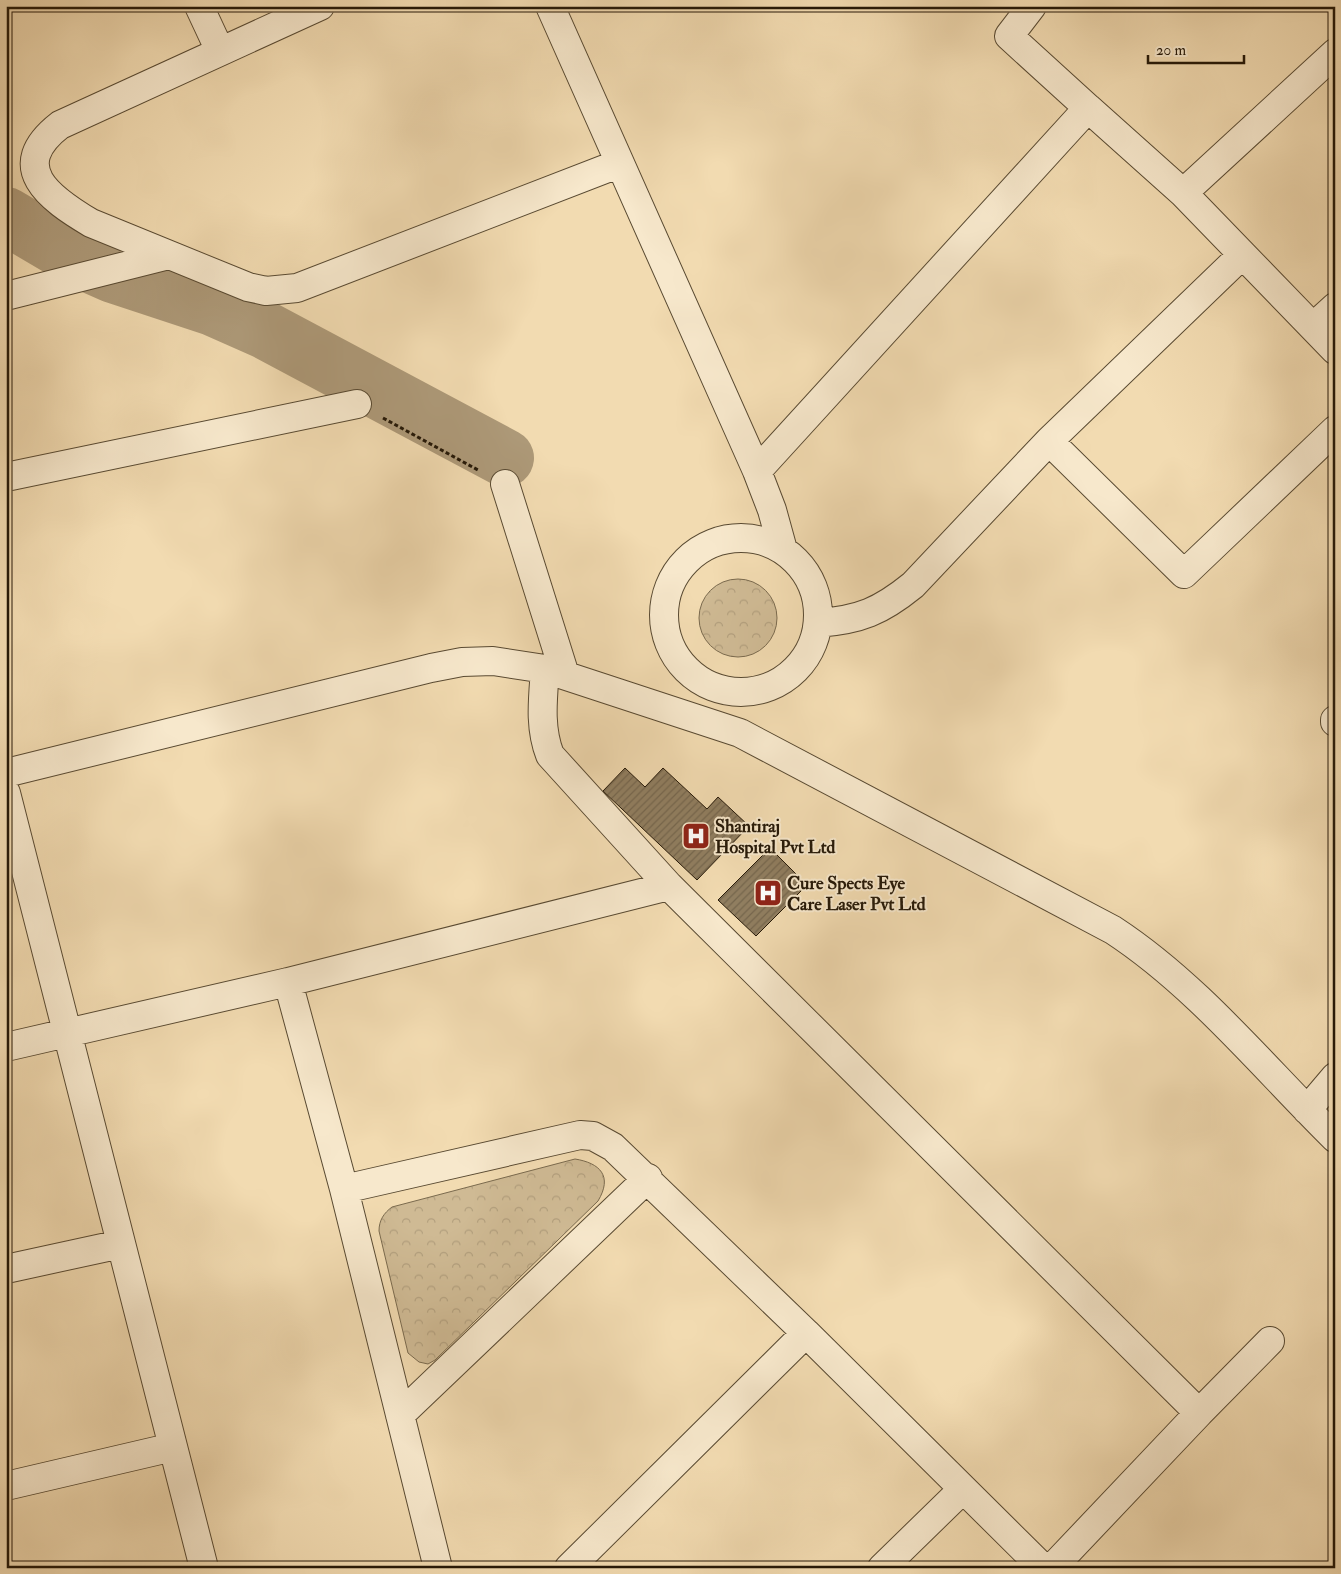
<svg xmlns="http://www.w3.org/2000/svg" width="1341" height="1574" font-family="'IM FELL Double Pica',serif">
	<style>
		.forest { fill: url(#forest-crowns); stroke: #7a6a4e }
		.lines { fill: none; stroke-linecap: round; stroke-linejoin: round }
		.river { stroke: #ad9978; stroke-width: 58 }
		.building { fill: url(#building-hatch); stroke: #261908 }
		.minor-casing { stroke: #594a32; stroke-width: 30 }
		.path { stroke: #261908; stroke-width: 3; stroke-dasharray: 4 2.5; stroke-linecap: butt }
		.minor { stroke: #f7e8cc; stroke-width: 28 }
		.labels { text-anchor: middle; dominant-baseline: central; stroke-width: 4; stroke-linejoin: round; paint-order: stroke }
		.poi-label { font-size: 18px; font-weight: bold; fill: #261908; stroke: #f7e8cc; text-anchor: start }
	</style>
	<defs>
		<pattern id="forest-crowns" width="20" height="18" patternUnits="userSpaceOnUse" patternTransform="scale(1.25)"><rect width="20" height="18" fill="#cfba94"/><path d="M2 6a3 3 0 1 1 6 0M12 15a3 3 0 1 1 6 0" fill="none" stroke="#b29f7e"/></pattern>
		<pattern id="building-hatch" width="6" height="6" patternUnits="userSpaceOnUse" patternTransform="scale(1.25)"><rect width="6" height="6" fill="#907e60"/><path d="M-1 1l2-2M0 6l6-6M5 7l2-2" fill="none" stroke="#75664d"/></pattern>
	</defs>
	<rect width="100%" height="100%" fill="#f2dbb1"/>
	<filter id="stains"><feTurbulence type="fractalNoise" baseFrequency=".004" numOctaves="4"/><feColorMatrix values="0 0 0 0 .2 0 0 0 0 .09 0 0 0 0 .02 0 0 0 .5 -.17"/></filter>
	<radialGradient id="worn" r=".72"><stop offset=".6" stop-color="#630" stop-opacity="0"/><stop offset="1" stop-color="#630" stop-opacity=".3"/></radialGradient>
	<path class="forest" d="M699 618a39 39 0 1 1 78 0a39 39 0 1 1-78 0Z
		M575,1159C600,1163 613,1176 598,1201L435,1360L428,1364L419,1362L408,1353L379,1231C379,1220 384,1213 392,1207Z"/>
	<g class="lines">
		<path class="river" d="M6,216L79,259L113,274L213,307L265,330L505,458"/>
	</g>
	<path class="building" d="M625,768L645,787L663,768L707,809L718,797L749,826L697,880L603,791Z
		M770,848L807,885L756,936L718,900Z"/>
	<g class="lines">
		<defs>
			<path id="minor" d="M199,6L220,51
				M320,6L60,125C6,167 49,198 91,223L248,287L266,291L297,288L618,164
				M550,6L757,471L772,510L783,550
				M1088,108L1183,193L1335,350
				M1183,193L1335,53
				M1242,255L1049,441L1184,574L1335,430
				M6,296L169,255
				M1313,327L1335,307
				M757,471L1088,108L1009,36L1032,6
				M6,477L357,404
				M505,484L565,675
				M664 615a77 77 0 1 1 154 0a77 77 0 1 1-154 0Z
				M818,623C860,620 881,611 913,585L1049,441
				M545,669C543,698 539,727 550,755L669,886
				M1335,720V722
				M6,773L431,668L462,662L493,661L545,669L740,733L1113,930C1197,985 1263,1067 1335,1138
				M6,793L204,1568
				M6,1047L288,982
				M1307,1110L1335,1077
				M344,1189L580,1135L593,1136L613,1147L806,1333
				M6,1269L121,1244
				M1199,1413L1270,1341
				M400,1415L648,1178
				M6,1486L173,1447
				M438,1568L344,1189L288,982L669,886L1199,1413L1052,1568
				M569,1568L806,1333L1043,1568
				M882,1568L963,1489"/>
		</defs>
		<use href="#minor" class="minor-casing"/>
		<path class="path" d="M383,418L478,470"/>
		<use href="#minor" class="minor"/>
	</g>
	<defs>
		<symbol id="hospital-square" viewBox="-11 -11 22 22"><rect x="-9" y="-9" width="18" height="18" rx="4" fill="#8f2418" stroke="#f7e8cc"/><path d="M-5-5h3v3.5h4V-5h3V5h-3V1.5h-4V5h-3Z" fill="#fff"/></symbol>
	</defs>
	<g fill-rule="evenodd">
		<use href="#hospital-square" x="680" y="820" width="32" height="32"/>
		<use href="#hospital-square" x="752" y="877" width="32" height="32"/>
	</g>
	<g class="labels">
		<g class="poi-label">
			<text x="715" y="826">Shantiraj<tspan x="715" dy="21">Hospital Pvt Ltd</tspan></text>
			<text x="787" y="883">Cure Spects Eye<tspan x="787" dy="21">Care Laser Pvt Ltd</tspan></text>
		</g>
	</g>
	<rect width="1341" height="1574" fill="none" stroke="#f2dbb1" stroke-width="25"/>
	<rect x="8" y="8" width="1326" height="1559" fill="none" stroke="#261908" stroke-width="2.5"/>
	<rect x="12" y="12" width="1316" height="1549" fill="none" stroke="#261908"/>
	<path d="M1148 55v8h96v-8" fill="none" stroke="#261908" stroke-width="2.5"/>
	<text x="1156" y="55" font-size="15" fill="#261908" stroke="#f7e8cc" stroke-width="4" paint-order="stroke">20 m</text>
	<rect width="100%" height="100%" filter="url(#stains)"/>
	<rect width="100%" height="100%" fill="url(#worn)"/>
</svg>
